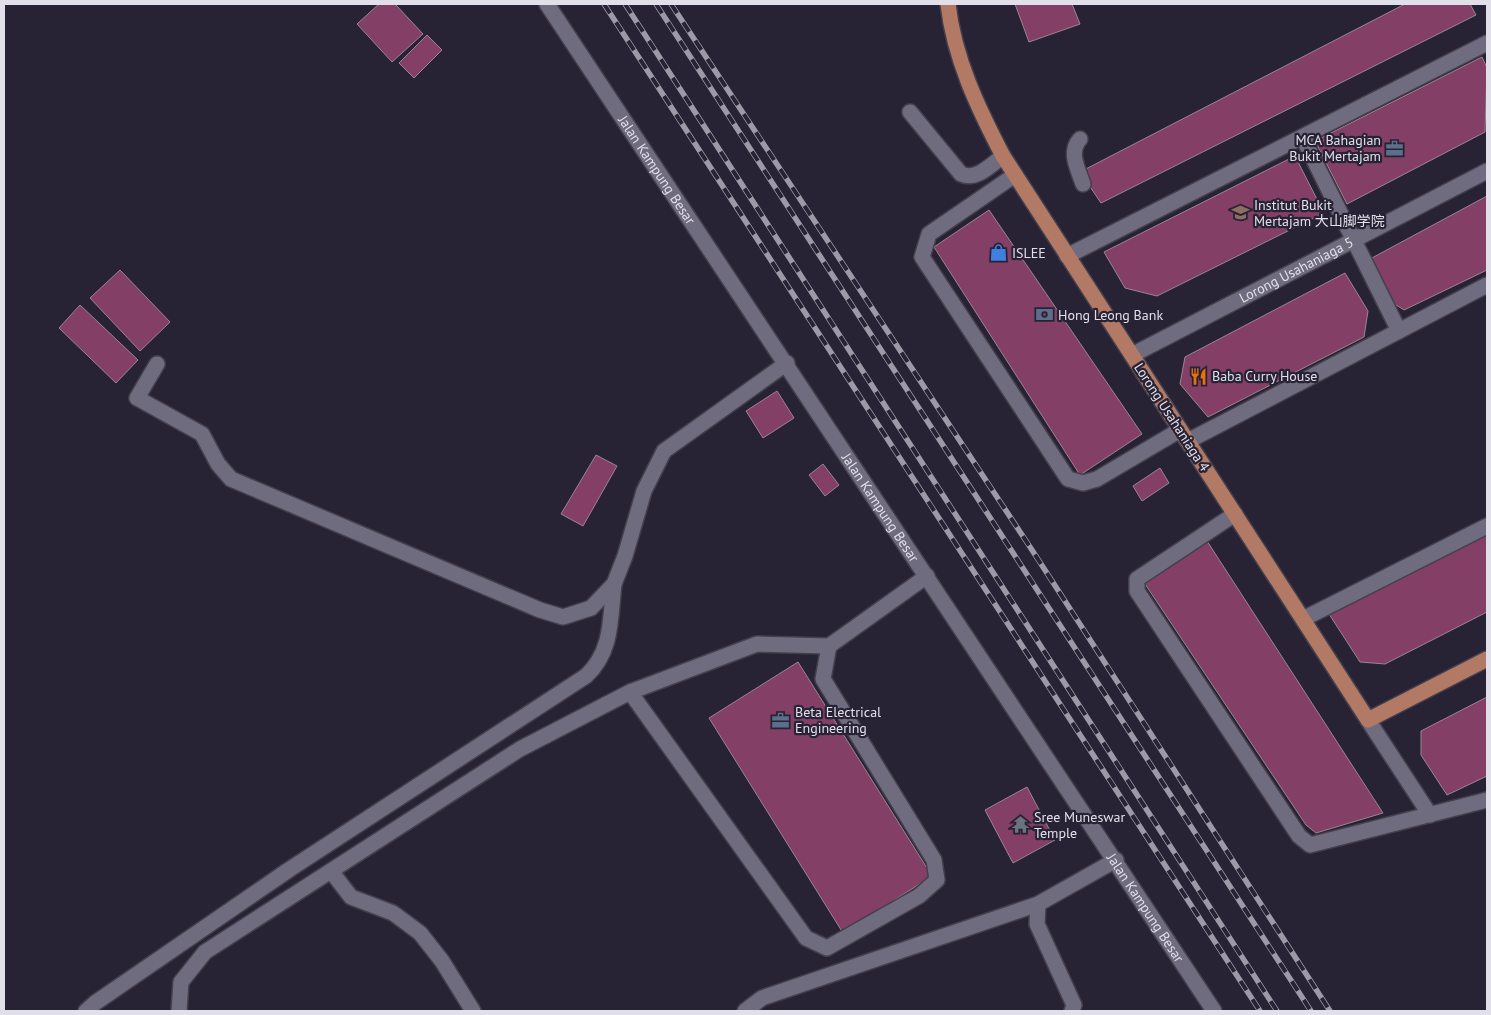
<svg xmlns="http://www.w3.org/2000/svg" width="1491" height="1015" font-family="'PT Sans','Noto Sans SC',sans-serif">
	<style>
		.building { fill: #833f66; stroke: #9b8590 }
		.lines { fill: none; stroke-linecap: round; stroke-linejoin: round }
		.minor-casing { stroke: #433f4d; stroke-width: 18 }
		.major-casing { stroke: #433f4d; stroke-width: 18 }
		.minor { stroke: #706c7f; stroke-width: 15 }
		.major { stroke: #b27a65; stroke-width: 15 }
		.rail-casing { stroke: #9d9aa7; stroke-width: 5.5 }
		.rail { stroke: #282334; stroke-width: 4; stroke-dasharray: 11; stroke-linecap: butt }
		.labels { text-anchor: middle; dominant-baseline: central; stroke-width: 4.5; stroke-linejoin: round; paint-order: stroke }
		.poi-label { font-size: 14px; fill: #e1dfea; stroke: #282334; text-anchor: start }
		.street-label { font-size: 14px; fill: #e1dfea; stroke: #282334 }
	</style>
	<rect width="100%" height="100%" fill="#282334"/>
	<path class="building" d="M379,4H395L423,34L392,62L357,24Z
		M1015,4H1072L1080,24L1029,42Z
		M1405,4H1470L1476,15L1101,203L1080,172Z
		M427,35L442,50L414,78L399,63Z
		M1482,57L1487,68L1485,132L1347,204L1315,141Z
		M1295,156L1324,213L1157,296L1125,288L1104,252Z
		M1487,196V270L1404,310L1393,303L1370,259Z
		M989,210L1142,434L1080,475L934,247Z
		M120,270L170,322L140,351L90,298Z
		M1345,273L1368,311L1364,337L1208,417L1180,384L1185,357Z
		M80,305L138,360L116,383L59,328Z
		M777,391L794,418L763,438L746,411Z
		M596,455L617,466L583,526L561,514Z
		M823,464L839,485L825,496L809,475Z
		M1160,468L1169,483L1142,501L1133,486Z
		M1487,534V612L1385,664L1360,662L1329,614Z
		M1207,541L1383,813L1316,833L1306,825L1145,584Z
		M798,662L932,876L843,933L709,718Z
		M1487,697V776L1447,795L1421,755V731Z
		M1027,787L1055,840L1013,863L985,810Z"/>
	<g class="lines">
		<defs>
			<g id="minor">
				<path id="s1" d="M547,4L1214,1011"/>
				<path d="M910,112L961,174C976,181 991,165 1003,156"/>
				<path d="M1303,138L1399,331"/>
				<path d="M1080,139C1068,152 1078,169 1083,184"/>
				<path d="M1015,175L929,234L922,257L1068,479L1083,483L1097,479L1180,430"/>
				<path d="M1067,256L1487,43"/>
				<path id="s2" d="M1132,355L1487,171"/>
				<path d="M157,364L137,398L202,434L218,464L231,479L540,610L563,617L591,608L614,584L625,556L644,491L664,451L787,363"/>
				<path d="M1188,441L1487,285"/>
				<path d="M1235,514L1137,579V591L1299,836L1310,845L1487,800"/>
				<path d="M1303,619L1487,526"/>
				<path d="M630,692L806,938L827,948L919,896L937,880L934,860L823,679L829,646"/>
				<path d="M1368,720L1430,815"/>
				<path d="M331,871L351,897L393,913L420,933L442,961L473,1011"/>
				<path d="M86,1011L95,1003L290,869L586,676C613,651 610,618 614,584"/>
				<path d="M179,1011L181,982L205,952L520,749L630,692L757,644L829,646L927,576"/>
				<path d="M745,1011L762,998L1038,904"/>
				<path d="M1072,1011L1074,1005L1037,924L1038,904L1116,860"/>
			</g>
			<path id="major" d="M948,4C954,58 978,108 1003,156L1368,720L1487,659"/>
		</defs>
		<use href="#minor" class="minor-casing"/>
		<use href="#major" class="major-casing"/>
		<use href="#minor" class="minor"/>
		<use href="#major" class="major"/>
		<defs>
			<path id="rail" d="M604,4L1260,1011
				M625,4L1277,1011
				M656,4L1311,1011
				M671,4L1032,550L1330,1011"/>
		</defs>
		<use href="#rail" class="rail-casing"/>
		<use href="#rail" class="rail"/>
	</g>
	<defs>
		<symbol id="office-bare" viewBox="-9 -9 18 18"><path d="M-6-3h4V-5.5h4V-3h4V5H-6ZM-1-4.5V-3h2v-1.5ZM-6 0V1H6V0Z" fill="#5c6f8a" stroke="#282334" stroke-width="2.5" paint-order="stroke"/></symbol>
		<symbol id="university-bare" viewBox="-9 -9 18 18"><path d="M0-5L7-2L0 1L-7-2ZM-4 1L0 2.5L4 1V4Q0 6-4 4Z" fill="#8d6e63" stroke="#282334" stroke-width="2.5" paint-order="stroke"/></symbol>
		<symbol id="shop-bare" viewBox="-9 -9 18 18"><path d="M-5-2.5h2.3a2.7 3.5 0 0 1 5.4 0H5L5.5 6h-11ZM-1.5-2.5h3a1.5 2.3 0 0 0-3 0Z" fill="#3f7fe0" stroke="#282334" stroke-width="2.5" paint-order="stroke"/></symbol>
		<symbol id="bank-bare" viewBox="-9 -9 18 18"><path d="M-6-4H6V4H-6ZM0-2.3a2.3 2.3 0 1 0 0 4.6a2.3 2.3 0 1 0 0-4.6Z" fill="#5c6f8a" stroke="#282334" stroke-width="2.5" paint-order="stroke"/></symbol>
		<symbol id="restaurant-bare" viewBox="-9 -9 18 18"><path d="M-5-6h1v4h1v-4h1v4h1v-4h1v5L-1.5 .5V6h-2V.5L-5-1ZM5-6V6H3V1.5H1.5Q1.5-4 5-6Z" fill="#e8710a" stroke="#282334" stroke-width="2.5" paint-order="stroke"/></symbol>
		<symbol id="temple-bare" viewBox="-9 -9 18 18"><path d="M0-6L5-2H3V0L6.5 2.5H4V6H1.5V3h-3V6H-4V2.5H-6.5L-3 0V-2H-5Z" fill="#6b7280" stroke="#282334" stroke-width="2.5" paint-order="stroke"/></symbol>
	</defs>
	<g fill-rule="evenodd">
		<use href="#office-bare" x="1382" y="136" width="25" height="25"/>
		<use href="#university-bare" x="1228" y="200" width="25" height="25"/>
		<use href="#shop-bare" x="986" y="240" width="25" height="25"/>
		<use href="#bank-bare" x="1032" y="302" width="25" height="25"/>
		<use href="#restaurant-bare" x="1186" y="364" width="25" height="25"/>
		<use href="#office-bare" x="768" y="708" width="25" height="25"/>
		<use href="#temple-bare" x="1008" y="812" width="25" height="25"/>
	</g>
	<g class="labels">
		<g class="poi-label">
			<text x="1381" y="140" text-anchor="end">MCA Bahagian<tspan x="1381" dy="16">Bukit Mertajam</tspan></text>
			<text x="1254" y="205">Institut Bukit<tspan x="1254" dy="16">Mertajam 大山脚学院</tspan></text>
			<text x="1012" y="253">ISLEE</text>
			<text x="1058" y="315">Hong Leong Bank</text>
			<text x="1212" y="376">Baba Curry House</text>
			<text x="795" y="712">Beta Electrical<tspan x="795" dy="16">Engineering</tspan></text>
			<text x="1034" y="817">Sree Muneswar<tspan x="1034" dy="16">Temple</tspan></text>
		</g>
		<g class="street-label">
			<text stroke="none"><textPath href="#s1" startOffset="199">Jalan Kampung Besar</textPath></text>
			<text stroke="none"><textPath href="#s2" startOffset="185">Lorong Usahaniaga 5</textPath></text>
			<text transform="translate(1172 417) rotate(57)">Lorong Usahaniaga 4</text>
			<text stroke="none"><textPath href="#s1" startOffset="604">Jalan Kampung Besar</textPath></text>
			<text stroke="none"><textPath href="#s1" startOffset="1084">Jalan Kampung Besar</textPath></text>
		</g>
	</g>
	<rect width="1491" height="1015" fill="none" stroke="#e1dfea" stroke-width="10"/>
</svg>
